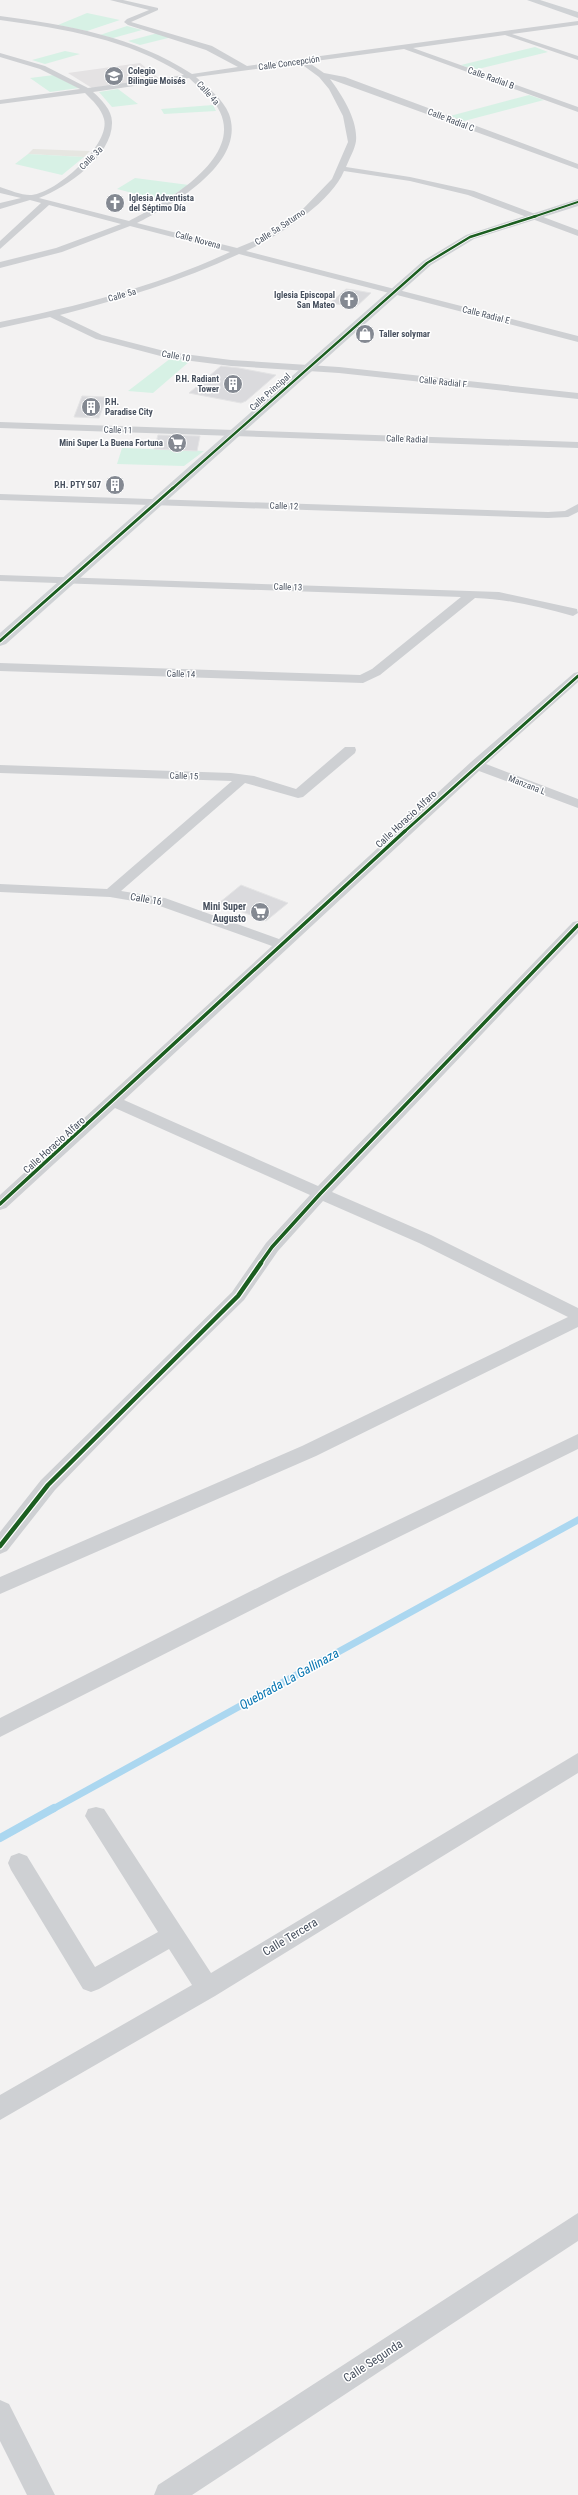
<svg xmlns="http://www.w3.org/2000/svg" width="578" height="2495" font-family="'Roboto Condensed',sans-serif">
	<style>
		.commercial { fill: #e6e6e1 }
		.education { fill: #e4e2e3 }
		.green { fill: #d7f1e5 }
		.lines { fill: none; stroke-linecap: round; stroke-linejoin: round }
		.stream-far1 { stroke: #abd7f0; stroke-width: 7 }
		.stream { stroke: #abd7f0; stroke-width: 8 }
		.building { fill: #dadadd; stroke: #e4e4e5 }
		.street { fill: #ced0d3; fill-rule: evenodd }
		.secondary { fill: #cfd2d5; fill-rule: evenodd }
		.cycleway-far4-casing { stroke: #fff; stroke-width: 3 }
		.cycleway-far3-casing { stroke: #fff; stroke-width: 4 }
		.cycleway-far2-casing { stroke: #fff; stroke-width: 5 }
		.cycleway-far1-casing { stroke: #fff; stroke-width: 5.5 }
		.cycleway-casing { stroke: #fff; stroke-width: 7 }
		.cycleway-far4 { stroke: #1b5e20; stroke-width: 2 }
		.cycleway-far3 { stroke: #1b5e20; stroke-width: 2.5 }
		.cycleway-far2 { stroke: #1b5e20; stroke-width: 3 }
		.cycleway-far1 { stroke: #1b5e20; stroke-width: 3.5 }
		.cycleway { stroke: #1b5e20; stroke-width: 4.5 }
		.labels { text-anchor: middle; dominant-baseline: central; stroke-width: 3; stroke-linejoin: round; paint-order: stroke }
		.far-street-label { font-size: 9px; fill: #48515f; stroke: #fff }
		.far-poi-label { font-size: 9px; font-weight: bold; fill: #48515f; stroke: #fff; text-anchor: start }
		.street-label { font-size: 10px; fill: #48515f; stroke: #fff }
		.poi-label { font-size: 10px; font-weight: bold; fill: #48515f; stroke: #fff; text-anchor: end }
		.near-street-label { font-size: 12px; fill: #48515f; stroke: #fff }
		.near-water-label { font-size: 13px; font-style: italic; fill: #0876b2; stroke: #fff }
	</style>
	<rect width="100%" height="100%" fill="#f3f2f2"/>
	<path class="commercial" d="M33,149L90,151L84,157L28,154Z"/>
	<path class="education" d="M140,63L160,79L92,88L68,73Z"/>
	<path class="green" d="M87,13L120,20L87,31L58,25Z
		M127,26L142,30L113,38L100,35Z
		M158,33L172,37L140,45L128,41Z
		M535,47L548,52L474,70L461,65Z
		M65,51L80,54L45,64L32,60Z
		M54,75L79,88L50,92L30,78Z
		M118,89L138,104L112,107L99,92Z
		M529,95L544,100L464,121L450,116Z
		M213,105L216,111L164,114L161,109Z
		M28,154L84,157L62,175L15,164Z
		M135,178L189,185L163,201L117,189Z
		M171,358L190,361L153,393L128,391Z
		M122,448L204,451L184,466L117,464Z"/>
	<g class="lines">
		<path class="stream-far1" d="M53,1809L578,1520"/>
		<path class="stream" d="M0,1838L54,1808"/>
	</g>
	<path class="building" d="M346,289L354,290L371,293L356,307L330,303Z
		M221,366L239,368L276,375L246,401L241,403L189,393Z
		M82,396L107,397L99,418L74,417Z
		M158,435L200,436L197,451L154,449Z
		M241,885L288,903L266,921L219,903Z"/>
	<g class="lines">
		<path class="street" d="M110,0H123L158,8V10L131,22L212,46L247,66L578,21V25L512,34L578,56V60L505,35L413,48L578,107V112L404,49L308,62L324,73L345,77L578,164V169L330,79C342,95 358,120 356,141C355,149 349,159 346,167L410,177L474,191L578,230V236L468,195L410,181L344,171C331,203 277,237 246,251L578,336V342L239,254C181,281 121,299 60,315L102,335L168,352L231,360L339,367L578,393V399L339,373L231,366L168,358L96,339L50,317L0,328V322C79,306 157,286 230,252L130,226L62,252L0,268V262L56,248L121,224L49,205L0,249V241L41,203L30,200L0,209V203L21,198L0,193V187C9,190 21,195 30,195C54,195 111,145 104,119C101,108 93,101 85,93L0,104V100L80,89L40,69L0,57V53L45,66L88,88L184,75C128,39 65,29 0,20V16C67,25 134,36 192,74L238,67L206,50L128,25L124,22L127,19L149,10ZM300,63L319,77L329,89L343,116L348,142L332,179L300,212L254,241L237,248L137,223C172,205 247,163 229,114C223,99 208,88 196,77ZM189,78C199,88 214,98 220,112C243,160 162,204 129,221L39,198C68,187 113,155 112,122C112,110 101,99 93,92Z
			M0,422L578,442V448L0,428Z
			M0,494L548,512L565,511L578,504V512L568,517L548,518L0,500Z
			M0,575L499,592L577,609L578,613L573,616C540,607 509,599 475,598L380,675L363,683L0,671V663L360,675L372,669L461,597L0,581Z
			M578,672V682L486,764L578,799V808L479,771L124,1100L318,1186L573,922L578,921V933L332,1192L431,1235L578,1308V1327L316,1456L0,1594V1577L302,1446L568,1317L419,1243L323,1201L278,1251L244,1300L142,1400L55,1490L7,1551L0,1554V1532L41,1480L232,1292L266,1243L310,1195L115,1108L6,1208L0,1210V1195L272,946L157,905L110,897L0,892V884L107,889L232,781L0,773V765L231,773L254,776L296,789L345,747H355L356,750L355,753L303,797L298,798L245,783L121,891L165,898L279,939L471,762L574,673Z
			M578,1434V1449L293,1589L0,1737V1718L279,1577Z
			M578,1753V1773L215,1996L0,2120V2095L192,1985L169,1949L99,1989L91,1992L83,1989L11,1870L8,1863L11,1856L19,1853L27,1856L95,1967L158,1932L85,1816L88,1809L96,1807L104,1809L211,1973Z
			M578,2213V2241L192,2495H154L158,2485Z
			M0,2400L9,2404L55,2495H27L0,2441Z"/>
		<path class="secondary" d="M527,0H540L578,12V18Z
			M578,199V206L474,239L431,265L6,644L0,646V633L423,261L466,235Z"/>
		<defs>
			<path id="cycleway-far4" d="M533,217L578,202"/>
			<path id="cycleway-far3" d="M172,489L427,263L470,237L536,216"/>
			<path id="cycleway-far2" d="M0,641L173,488
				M404,832L578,676"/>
			<path id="cycleway-far1" d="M0,1204L405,831
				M260,1264L272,1247L320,1194L578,925"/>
			<path id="cycleway" d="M0,1546L48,1485L238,1296L261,1263"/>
		</defs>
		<use href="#cycleway-far4" class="cycleway-far4-casing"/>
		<use href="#cycleway-far3" class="cycleway-far3-casing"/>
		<use href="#cycleway-far2" class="cycleway-far2-casing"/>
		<use href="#cycleway-far1" class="cycleway-far1-casing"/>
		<use href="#cycleway" class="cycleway-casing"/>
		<use href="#cycleway-far4" class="cycleway-far4"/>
		<use href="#cycleway-far3" class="cycleway-far3"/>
		<use href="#cycleway-far2" class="cycleway-far2"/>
		<use href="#cycleway-far1" class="cycleway-far1"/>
		<use href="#cycleway" class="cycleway"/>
	</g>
	<defs>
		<symbol id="school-disc" viewBox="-11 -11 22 22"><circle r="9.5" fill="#848992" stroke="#fff"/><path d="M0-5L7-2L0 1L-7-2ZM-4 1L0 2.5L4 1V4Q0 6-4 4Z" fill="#fff"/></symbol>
		<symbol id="church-disc" viewBox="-11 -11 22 22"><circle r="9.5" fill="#848992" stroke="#fff"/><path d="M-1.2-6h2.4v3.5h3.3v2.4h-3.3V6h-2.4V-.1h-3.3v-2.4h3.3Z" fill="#fff"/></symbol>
		<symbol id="shop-disc" viewBox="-11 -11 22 22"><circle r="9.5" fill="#848992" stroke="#fff"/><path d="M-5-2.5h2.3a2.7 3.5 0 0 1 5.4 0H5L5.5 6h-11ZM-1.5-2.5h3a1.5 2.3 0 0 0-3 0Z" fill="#fff"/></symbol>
		<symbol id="building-disc" viewBox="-11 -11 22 22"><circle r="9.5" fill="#848992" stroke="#fff"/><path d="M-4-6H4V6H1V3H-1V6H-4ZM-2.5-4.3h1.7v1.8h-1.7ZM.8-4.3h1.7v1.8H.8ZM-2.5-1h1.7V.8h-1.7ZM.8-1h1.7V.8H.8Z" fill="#fff"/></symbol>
		<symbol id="supermarket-disc" viewBox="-11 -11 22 22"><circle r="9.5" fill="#848992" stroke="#fff"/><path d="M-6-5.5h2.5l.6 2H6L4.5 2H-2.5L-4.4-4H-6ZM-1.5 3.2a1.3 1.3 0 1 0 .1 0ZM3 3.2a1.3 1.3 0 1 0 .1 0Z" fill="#fff"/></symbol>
	</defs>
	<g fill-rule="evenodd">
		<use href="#school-disc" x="103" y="65" width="22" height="22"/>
		<use href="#church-disc" x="104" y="192" width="22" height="22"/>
		<use href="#church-disc" x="338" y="289" width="22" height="22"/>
		<use href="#shop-disc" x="354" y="323" width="22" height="22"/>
		<use href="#building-disc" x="222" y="373" width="22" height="22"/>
		<use href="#building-disc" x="80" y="396" width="22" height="22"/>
		<use href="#supermarket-disc" x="166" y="432" width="22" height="22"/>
		<use href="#building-disc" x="104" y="474" width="22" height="22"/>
		<use href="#supermarket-disc" x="249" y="901" width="22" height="22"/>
	</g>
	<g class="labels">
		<g class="far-street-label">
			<text transform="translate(289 63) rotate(-8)">Calle Concepción</text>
			<text transform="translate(491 78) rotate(20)">Calle Radial B</text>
			<text transform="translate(208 93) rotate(48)">Calle 4a</text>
			<text transform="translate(451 120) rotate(21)">Calle Radial C</text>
			<text transform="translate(91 158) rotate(-45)">Calle 3a</text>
			<text transform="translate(280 227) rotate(-33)">Calle 5a Saturno</text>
			<text transform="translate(198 240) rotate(15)">Calle Novena</text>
			<text transform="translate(122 295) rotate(-16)">Calle 5a</text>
			<text transform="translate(486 315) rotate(14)">Calle Radial E</text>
			<text transform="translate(176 356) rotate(10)">Calle 10</text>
			<text transform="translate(443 382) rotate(6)">Calle Radial F</text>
			<text transform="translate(270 392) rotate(-42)">Calle Principal</text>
			<text transform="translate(118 430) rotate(2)">Calle 11</text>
			<text transform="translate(407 439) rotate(2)">Calle Radial</text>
			<text transform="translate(284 506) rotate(2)">Calle 12</text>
			<text transform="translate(288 587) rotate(2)">Calle 13</text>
			<text transform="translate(181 674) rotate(2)">Calle 14</text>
			<text transform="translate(184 776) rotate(2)">Calle 15</text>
			<text transform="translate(527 785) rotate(21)">Manzana L</text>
		</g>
		<g class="far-poi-label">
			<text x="128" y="71">Colegio<tspan x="128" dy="10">Bilingüe Moisés</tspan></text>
			<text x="129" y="198">Iglesia Adventista<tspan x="129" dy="10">del Séptimo Día</tspan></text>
			<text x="335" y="295" text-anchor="end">Iglesia Episcopal<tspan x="335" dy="10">San Mateo</tspan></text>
			<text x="379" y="334">Taller solymar</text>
			<text x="219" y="379" text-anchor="end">P.H. Radiant<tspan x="219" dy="10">Tower</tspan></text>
			<text x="105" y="402">P.H.<tspan x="105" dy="10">Paradise City</tspan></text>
			<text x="163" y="443" text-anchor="end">Mini Super La Buena Fortuna</text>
			<text x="101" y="485" text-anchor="end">P.H. PTY 507</text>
		</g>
		<g class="street-label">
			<text transform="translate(406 819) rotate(-43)">Calle Horacio Alfaro</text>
			<text transform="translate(146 899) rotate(10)">Calle 16</text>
			<text transform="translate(54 1145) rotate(-42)">Calle Horacio Alfaro</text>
		</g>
		<g class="poi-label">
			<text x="246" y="906">Mini Super<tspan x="246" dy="12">Augusto</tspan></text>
		</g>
		<g class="near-street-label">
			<text transform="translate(290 1937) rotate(-31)">Calle Tercera</text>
			<text transform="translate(373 2361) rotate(-33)">Calle Segunda</text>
		</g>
		<g class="near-water-label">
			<text transform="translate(289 1679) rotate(-29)">Quebrada La Gallinaza</text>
		</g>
	</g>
</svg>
